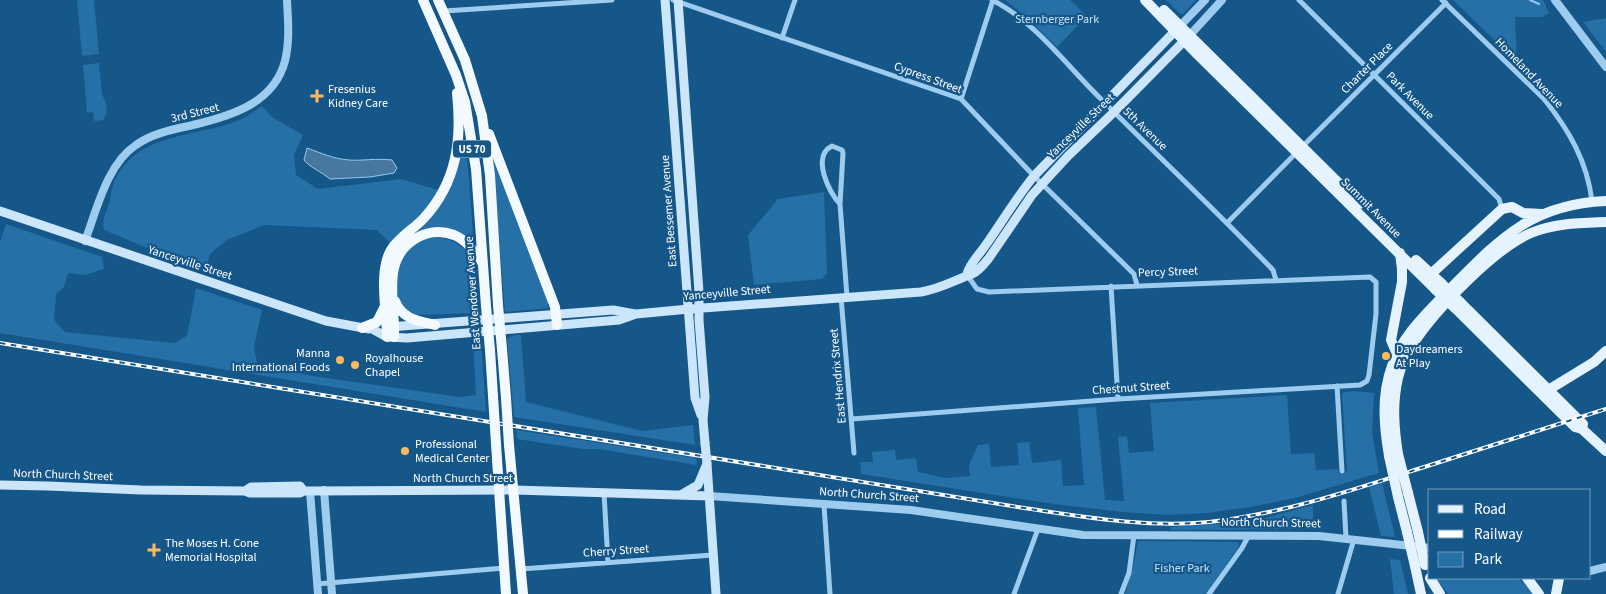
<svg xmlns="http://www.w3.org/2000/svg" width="1606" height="594" font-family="'Source Sans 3',sans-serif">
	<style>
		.green { fill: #2570a7 }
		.water { fill: #49789e; stroke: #90c9f2 }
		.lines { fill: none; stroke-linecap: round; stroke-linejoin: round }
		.stream { stroke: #90c9f2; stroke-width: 2 }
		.minor { stroke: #9eccef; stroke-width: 5 }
		.tertiary { stroke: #9eccef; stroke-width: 8 }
		.secondary { stroke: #cbe5fa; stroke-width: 9 }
		.primary { stroke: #e5f3ff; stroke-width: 10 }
		.trunk { stroke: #f2f9ff; stroke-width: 10 }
		.rail-casing { stroke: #fff; stroke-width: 4 }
		.rail { stroke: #16578a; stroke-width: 2; stroke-dasharray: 5.5; stroke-linecap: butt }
		.secondary-bridge { stroke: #cbe5fa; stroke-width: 9 }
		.primary-bridge { stroke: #e5f3ff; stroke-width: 10 }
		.trunk-bridge { stroke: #f2f9ff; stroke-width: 10 }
		.poi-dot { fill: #ffbb5b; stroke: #16578a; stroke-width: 2 }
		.labels { text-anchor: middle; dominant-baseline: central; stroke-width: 4.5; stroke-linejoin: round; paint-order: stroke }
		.shield { fill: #16578a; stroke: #b9cddc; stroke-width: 1 }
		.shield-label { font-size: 11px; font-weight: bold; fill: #fff }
		.park-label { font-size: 12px; fill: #c4e3fb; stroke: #16578a }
		.street-label { font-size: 12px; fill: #fff; stroke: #16578a }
		.poi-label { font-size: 12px; fill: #fff; stroke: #16578a; text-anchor: start }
	</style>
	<rect width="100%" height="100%" fill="#16578a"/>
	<path class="green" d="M77,0H94L99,54L82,56Z
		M1005,0H1070L1087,16L1057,47L1025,16Z
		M1166,0H1196L1183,14H1180Z
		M1453,0H1543L1549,13L1542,17H1515L1517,62Z
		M1606,18V52L1583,22Z
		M99,63L102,94L106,103L107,113L103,120L94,121L93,112L87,113L83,65Z
		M262,106L273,118L303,135L294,155L296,175L318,189L401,179L438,190C426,213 409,227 390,243L377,230L264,225L227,240L210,254L205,272L104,230C101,219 107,211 110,200C111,195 111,190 113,185C132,135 189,137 232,123C243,119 252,113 262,106Z
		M463,132L468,168L474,248L458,235L416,234L415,232L425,223Z
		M492,152L548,302V308L505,312Z
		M824,192L827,273L822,279L754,285L748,235L778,199Z
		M6,224L102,257L104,269L85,275L68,273L64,287L56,294L54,320L65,332L174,343L187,336L196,288L262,310L254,347L257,364L312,376L460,397L476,395L473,339H481L486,412L0,333V242Z
		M436,237C480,243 476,278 479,313L413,315C398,304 395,297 397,278C397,273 397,267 398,262C402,247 422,239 436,237Z
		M516,335H521L526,402L642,431L693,425L695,445L514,417L507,338Z
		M1353,391L1374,393L1372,432L1379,473L1295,498L1251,507L1206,513L1168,515L1122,512L1054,504L861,474L860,462H873L872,452L895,450L896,460L916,458L918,472L945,478L970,476L969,465L978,445L989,444L991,467L1019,465L1017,443L1029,442L1032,463L1061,460L1063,486L1084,485L1078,408L1096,407L1105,500L1124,501L1118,437L1127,436L1129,453L1154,451L1150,403L1287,395L1291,454L1314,453L1316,470L1338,469L1339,474L1347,471L1342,393Z
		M516,430L696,458L697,465L599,449H583L517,439Z
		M1382,483L1395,537L1381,536L1369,487Z
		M1313,505V529L1171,530V527L1230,523L1265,518Z
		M1138,541L1238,542L1239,546L1206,594H1125L1133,566Z
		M1390,559L1400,560L1408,594H1394Z
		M1436,578H1517L1528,586L1533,594H1448Z"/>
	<path class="water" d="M307,148C321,153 334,159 349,160C363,161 377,158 392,160L397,168L394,173L370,177L330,179C323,173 308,166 304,160Z"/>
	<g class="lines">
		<path class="stream" d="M1530,0L1539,4"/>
		<path class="minor" d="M673,0L961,99L1034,176L1134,274L1137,285
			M992,0C1036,22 1066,65 1101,99C1158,156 1217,212 1273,270L1276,280
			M1299,0L1499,199L1502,209
			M1442,0L1544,99C1569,130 1587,161 1592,201
			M444,11L612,0
			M782,38L795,0
			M961,99L993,0
			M832,146L842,150L843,153L840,204C829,193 811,156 832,146Z
			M1303,146L1446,3
			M840,204L847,297
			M1227,223L1297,152
			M1111,286L1118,399
			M841,297L854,453
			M1337,386L1342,471
			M852,419L1118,399L1360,385L1367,381L1369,375L1376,314V282L1370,277L989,292L977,289L967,275
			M604,493L608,562
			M1344,501L1346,538
			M824,505L830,594
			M521,569L713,555
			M317,584L504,568
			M1014,594L1038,529
			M1121,594L1129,573L1134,535
			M1209,594L1242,548L1249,535
			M1338,594L1354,539"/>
		<path class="tertiary" d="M1555,0L1606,67
			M1180,26L1205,0
			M1190,35L1222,0
			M85,241C97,209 107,164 136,145C154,132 177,129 197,124C234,115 274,102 285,61C290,41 288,20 287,0
			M324,490L332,594
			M310,491L318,594
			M709,496L911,510L1083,535L1319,536L1430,548
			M1590,571L1606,567"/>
		<path class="secondary" d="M665,0L695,398L701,415
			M678,0L699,292V320L705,397L703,420L705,443
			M0,211L326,321L369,329
			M967,274C970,263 979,255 985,246C1002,222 1016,198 1034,176L1179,27
			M389,327L613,310L635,314
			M374,330L387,337L407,338L619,320L636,314L689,309L921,292C940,289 955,280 972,274C979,271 985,263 989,258L1032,195L1068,156L1114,112L1189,36
			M707,464L716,594
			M0,485L48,486L141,490L245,491L250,493H300L304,491H314L515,490L709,496
			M245,491L251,487L300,486L304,491
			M681,495L698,485L706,466"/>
		<path class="primary" d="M1145,0L1197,54L1435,289
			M1164,10L1360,204
			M1416,260L1441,283
			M1431,274L1502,209L1512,207L1523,213L1542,214
			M1460,302L1583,424L1582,429
			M1455,308L1571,423L1575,427L1582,429L1606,451
			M1397,354L1391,340L1402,282V269L1400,253
			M1545,392L1594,362L1606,351
			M1398,454C1394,428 1392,404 1398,378C1401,366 1406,354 1413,344C1435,310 1495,248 1531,233C1555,223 1581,223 1606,222
			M1389,456C1384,426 1381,396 1392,366C1402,336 1425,315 1446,293C1497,242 1529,204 1606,201
			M1408,493L1418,532
			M1398,497L1407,532
			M1415,566L1421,594
			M1430,578L1440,594
			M1527,578L1539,594
			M1556,594L1559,578"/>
		<path class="trunk" d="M423,0L456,75L465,102L476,169L486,306
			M438,0L465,60L482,116L490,175L498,305
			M489,134L555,307L557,325
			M395,301C402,319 418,321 435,325
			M362,328L377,322L384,308
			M387,337C387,312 378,272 391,250C399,237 414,229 424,218C457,182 462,140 457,93
			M394,337C395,316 389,287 394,268C400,242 428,225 454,235C466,240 477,253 483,264
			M502,349L506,398
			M490,350L493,396
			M496,444L506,594
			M509,445L523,594"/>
		<defs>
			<path id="rail" d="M0,343L1024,508C1085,517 1147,528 1209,522C1281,514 1350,491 1418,469C1481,449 1543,429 1606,409"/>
		</defs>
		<use href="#rail" class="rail-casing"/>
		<use href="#rail" class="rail"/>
		<path class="secondary-bridge" d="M705,443L707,464"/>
		<path class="primary-bridge" d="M1441,283L1460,302
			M1435,289L1455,308
			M1398,454L1408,493
			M1389,456L1398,497
			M1407,532L1415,566
			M1418,532L1425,565"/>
		<path class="trunk-bridge" d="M498,305L502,349
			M486,306L490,350
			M493,396L496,444
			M506,398L509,445"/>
	</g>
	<g class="poi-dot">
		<path d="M314.5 88.5h5v5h5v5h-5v5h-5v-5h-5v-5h5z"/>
		<circle cx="1386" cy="356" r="5"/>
		<circle cx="340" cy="360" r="5"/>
		<circle cx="355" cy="365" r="5"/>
		<circle cx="405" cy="451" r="5"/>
		<path d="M151.5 542.5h5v5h5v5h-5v5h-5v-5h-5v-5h5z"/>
	</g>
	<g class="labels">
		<rect class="shield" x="453" y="140.5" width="38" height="17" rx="4"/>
		<g class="shield-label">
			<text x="472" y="149">US 70</text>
		</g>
		<g class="park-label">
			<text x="1057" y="19">Sternberger Park</text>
			<text x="1182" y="568">Fisher Park</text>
		</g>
		<g class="street-label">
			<text transform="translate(1367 68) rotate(-45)">Charter Place</text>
			<text transform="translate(1529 73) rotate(46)">Homeland Avenue</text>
			<text transform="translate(928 78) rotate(20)">Cypress Street</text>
			<text transform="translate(1410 96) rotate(45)">Park Avenue</text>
			<text transform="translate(195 113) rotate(-14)">3rd Street</text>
			<text transform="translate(1081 126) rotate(-44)">Yanceyville Street</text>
			<text transform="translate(1145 129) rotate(44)">5th Avenue</text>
			<text transform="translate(1371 208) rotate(45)">Summit Avenue</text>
			<text transform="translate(669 211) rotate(-94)">East Bessemer Avenue</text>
			<text transform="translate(190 263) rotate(18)">Yanceyville Street</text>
			<text transform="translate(1168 272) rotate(-2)">Percy Street</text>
			<text transform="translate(473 293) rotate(-94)">East Wendover Avenue</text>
			<text transform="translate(727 293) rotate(-5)">Yanceyville Street</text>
			<text transform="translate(838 376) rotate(-95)">East Hendrix Street</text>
			<text transform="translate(1131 388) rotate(-4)">Chestnut Street</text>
			<text transform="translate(63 475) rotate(2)">North Church Street</text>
			<text x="463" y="478">North Church Street</text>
			<text transform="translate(869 495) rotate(4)">North Church Street</text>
			<text transform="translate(1271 523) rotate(1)">North Church Street</text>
			<text transform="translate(616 551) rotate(-4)">Cherry Street</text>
		</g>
		<g class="poi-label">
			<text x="328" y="89">Fresenius<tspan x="328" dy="14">Kidney Care</tspan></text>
			<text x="1396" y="349">Daydreamers<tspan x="1396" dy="14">At Play</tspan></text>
			<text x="330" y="353" text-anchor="end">Manna<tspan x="330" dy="14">International Foods</tspan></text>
			<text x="365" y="358">Royalhouse<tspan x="365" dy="14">Chapel</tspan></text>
			<text x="415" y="444">Professional<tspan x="415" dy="14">Medical Center</tspan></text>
			<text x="165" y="543">The Moses H. Cone<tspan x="165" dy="14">Memorial Hospital</tspan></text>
		</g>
	</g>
	<rect x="1428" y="489" width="162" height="90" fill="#16578a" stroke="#739ab9"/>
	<rect x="1438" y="505" width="25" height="8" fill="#e5f3ff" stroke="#739ab9"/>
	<text x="1474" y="514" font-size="15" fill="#ffffff">Road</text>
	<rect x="1438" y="530" width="25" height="8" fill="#ffffff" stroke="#739ab9"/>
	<text x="1474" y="539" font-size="15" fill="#ffffff">Railway</text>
	<rect x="1438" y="552" width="25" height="15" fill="#2570a7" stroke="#739ab9"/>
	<text x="1474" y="564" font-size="15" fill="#ffffff">Park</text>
</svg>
